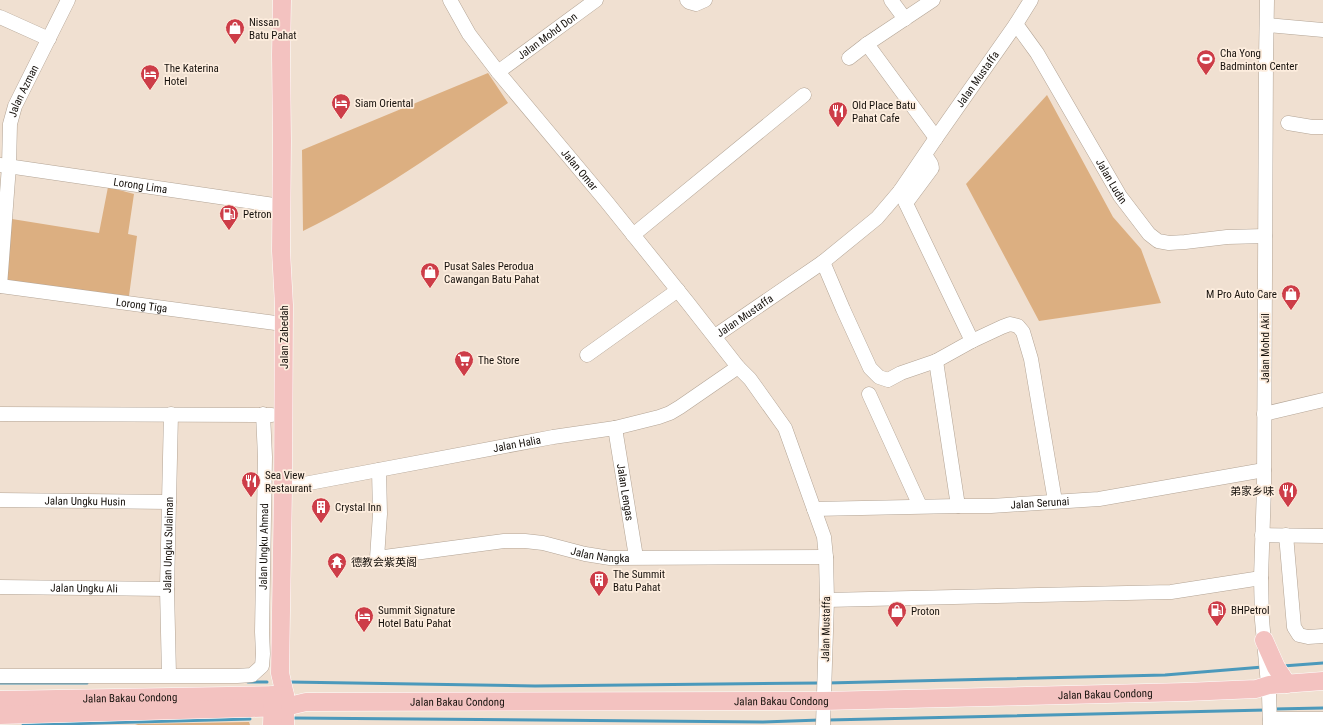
<svg xmlns="http://www.w3.org/2000/svg" width="1323" height="725" font-family="'Roboto Condensed','Noto Sans SC',sans-serif">
	<style>
		.green { fill: #dcaf81 }
		.lines { fill: none; stroke-linecap: round; stroke-linejoin: round }
		.stream { stroke: #4b99bb; stroke-width: 3 }
		.minor-casing { stroke: #b3a495; stroke-width: 15 }
		.major-casing { stroke: #fff; stroke-width: 19 }
		.minor { stroke: #fff; stroke-width: 14 }
		.major { stroke: #f3c2c0; stroke-width: 18 }
		.labels { text-anchor: middle; dominant-baseline: central; stroke-width: 3.5; stroke-linejoin: round; paint-order: stroke }
		.poi-label { font-size: 11px; fill: #17120d; stroke: #fdedde; text-anchor: start }
		.street-label { font-size: 11px; fill: #17120d; stroke: #fdedde }
	</style>
	<rect width="100%" height="100%" fill="#f0e0d1"/>
	<path class="green" d="M488,73L508,103C442,148 376,196 303,231L302,150Z
		M1047,95L1113,217L1141,249L1161,303L1039,321L966,184Z
		M108,187L134,194L128,234L137,236L129,296L3,280L12,219L99,233Z
		M249,722L250,725H138L135,724Z"/>
	<g class="lines">
		<path class="stream" d="M1283,666L1323,663
			M248,682H267
			M289,682L535,686L820,683
			M0,683H87
			M827,683L1165,675L1263,667
			M1274,709L1323,708
			M292,718L763,722L820,720
			M828,720L1266,710
			M23,725L250,719"/>
		<defs>
			<g id="minor">
				<path id="s1" d="M450,0L469,34L498,72L606,201L688,303L738,367L750,379L785,428L824,537L826,557L827,600L823,725"/>
				<path d="M687,0L689,2L696,4L705,0"/>
				<path d="M891,0L905,19"/>
				<path d="M1267,0L1266,59L1264,487L1261,578L1262,620L1269,695L1270,725"/>
				<path d="M0,17L49,39"/>
				<path id="s2" d="M1016,24L1037,53L1120,196L1149,234L1158,241L1169,243L1185,242L1227,237L1265,236"/>
				<path d="M1267,25L1323,30"/>
				<path d="M867,44L936,138"/>
				<path d="M849,58L867,44L933,0"/>
				<path id="s3" d="M498,72L596,0"/>
				<path d="M1288,123L1312,127H1323"/>
				<path id="s4" d="M0,165L281,206"/>
				<path d="M900,191L972,341"/>
				<path d="M906,203L932,168L931,164L925,155"/>
				<path d="M633,235L804,95"/>
				<path d="M823,262L843,309L870,368L879,377L888,380L901,373L936,361L972,341L1002,327L1010,324L1018,326L1023,332L1031,359L1055,501"/>
				<path id="s5" d="M0,286L9,166L10,124L15,106L68,0"/>
				<path id="s6" d="M0,286L283,324"/>
				<path id="s7" d="M715,336L823,262L877,218L900,191L936,138L1016,24L1031,0"/>
				<path d="M587,355L678,290"/>
				<path d="M936,361L958,506"/>
				<path d="M869,394L920,506"/>
				<path d="M0,414L272,415"/>
				<path d="M1264,414L1323,400"/>
				<path id="s8" d="M615,428L636,557"/>
				<path id="s9" d="M379,470L380,514L377,558L504,541H525L543,543L585,554L610,558L826,557"/>
				<path id="s10" d="M283,488L553,437L615,428L659,417L670,413L680,407L738,367"/>
				<path id="s11" d="M0,500L169,502"/>
				<path id="s12" d="M814,509L958,506H991L1099,499L1264,470"/>
				<path d="M1262,535L1323,536"/>
				<path d="M1286,535L1294,627L1299,635L1308,637L1323,636"/>
				<path id="s13" d="M0,587L167,589"/>
				<path d="M827,600L1171,592L1261,578"/>
				<path id="s14" d="M169,675L167,589L171,414"/>
				<path id="s15" d="M0,676H237L252,675L262,666L263,654L262,632L265,457L263,414"/>
				<path d="M1270,719H1323"/>
			</g>
			<g id="major">
				<path d="M282,0L281,55L282,141L281,251L284,305L283,488L280,673L285,695V725"/>
				<path d="M1264,640L1276,667L1287,684"/>
				<path id="s16" d="M0,700L285,695"/>
				<path id="s17" d="M0,715L251,708L285,707L306,702L824,701L1186,692L1256,689L1269,685L1323,681"/>
				<path d="M272,725L273,695"/>
			</g>
		</defs>
		<use href="#minor" class="minor-casing"/>
		<use href="#major" class="major-casing"/>
		<use href="#minor" class="minor"/>
		<use href="#major" class="major"/>
	</g>
	<defs>
		<symbol id="shop-pin" viewBox="-11 -11 22 30"><path d="M0 17L-7.5 6A9.5 9.5 0 1 1 7.5 6Z" fill="#cd3d48" stroke="#fdedde"/><path d="M-5-2.5h2.3a2.7 3.5 0 0 1 5.4 0H5L5.5 6h-11ZM-1.5-2.5h3a1.5 2.3 0 0 0-3 0Z" fill="#fff"/></symbol>
		<symbol id="stadium-pin" viewBox="-11 -11 22 30"><path d="M0 17L-7.5 6A9.5 9.5 0 1 1 7.5 6Z" fill="#cd3d48" stroke="#fdedde"/><path d="M0-5a6.5 5 0 1 0 0 10a6.5 5 0 1 0 0-10ZM-3.5-1.8h7v3.6h-7Z" fill="#fff"/></symbol>
		<symbol id="hotel-pin" viewBox="-11 -11 22 30"><path d="M0 17L-7.5 6A9.5 9.5 0 1 1 7.5 6Z" fill="#cd3d48" stroke="#fdedde"/><path d="M-6-4.5h1.5V1H6V5H4.5V3h-9V5H-6ZM-4 0a1.8 1.8 0 1 1 3.6 0ZM.5 0V-2.5h3Q6-2.5 6 0Z" fill="#fff"/></symbol>
		<symbol id="restaurant-pin" viewBox="-11 -11 22 30"><path d="M0 17L-7.5 6A9.5 9.5 0 1 1 7.5 6Z" fill="#cd3d48" stroke="#fdedde"/><path d="M-5-6h1v4h1v-4h1v4h1v-4h1v5L-1.5 .5V6h-2V.5L-5-1ZM5-6V6H3V1.5H1.5Q1.5-4 5-6Z" fill="#fff"/></symbol>
		<symbol id="fuel-pin" viewBox="-11 -11 22 30"><path d="M0 17L-7.5 6A9.5 9.5 0 1 1 7.5 6Z" fill="#cd3d48" stroke="#fdedde"/><path d="M-5.5-6h7V0h2V4h1.3V-2.5L3-4.5l.8-.8L6-3V5H2.5V1h-1V6h-7ZM-4.2-4.7v3.2H.2V-4.7Z" fill="#fff"/></symbol>
		<symbol id="supermarket-pin" viewBox="-11 -11 22 30"><path d="M0 17L-7.5 6A9.5 9.5 0 1 1 7.5 6Z" fill="#cd3d48" stroke="#fdedde"/><path d="M-6-5.5h2.5l.6 2H6L4.5 2H-2.5L-4.4-4H-6ZM-1.5 3.2a1.3 1.3 0 1 0 .1 0ZM3 3.2a1.3 1.3 0 1 0 .1 0Z" fill="#fff"/></symbol>
		<symbol id="building-pin" viewBox="-11 -11 22 30"><path d="M0 17L-7.5 6A9.5 9.5 0 1 1 7.5 6Z" fill="#cd3d48" stroke="#fdedde"/><path d="M-4-6H4V6H1V3H-1V6H-4ZM-2.5-4.3h1.7v1.8h-1.7ZM.8-4.3h1.7v1.8H.8ZM-2.5-1h1.7V.8h-1.7ZM.8-1h1.7V.8H.8Z" fill="#fff"/></symbol>
		<symbol id="temple-pin" viewBox="-11 -11 22 30"><path d="M0 17L-7.5 6A9.5 9.5 0 1 1 7.5 6Z" fill="#cd3d48" stroke="#fdedde"/><path d="M0-6L5-2H3V0L6.5 2.5H4V6H1.5V3h-3V6H-4V2.5H-6.5L-3 0V-2H-5Z" fill="#fff"/></symbol>
	</defs>
	<g fill-rule="evenodd">
		<use href="#shop-pin" x="224" y="17" width="22" height="30"/>
		<use href="#stadium-pin" x="1195" y="48" width="22" height="30"/>
		<use href="#hotel-pin" x="139" y="63" width="22" height="30"/>
		<use href="#hotel-pin" x="330" y="92" width="22" height="30"/>
		<use href="#restaurant-pin" x="827" y="100" width="22" height="30"/>
		<use href="#fuel-pin" x="218" y="203" width="22" height="30"/>
		<use href="#shop-pin" x="419" y="261" width="22" height="30"/>
		<use href="#shop-pin" x="1280" y="283" width="22" height="30"/>
		<use href="#supermarket-pin" x="453" y="349" width="22" height="30"/>
		<use href="#restaurant-pin" x="240" y="470" width="22" height="30"/>
		<use href="#restaurant-pin" x="1277" y="480" width="22" height="30"/>
		<use href="#building-pin" x="310" y="496" width="22" height="30"/>
		<use href="#temple-pin" x="326" y="551" width="22" height="30"/>
		<use href="#building-pin" x="588" y="569" width="22" height="30"/>
		<use href="#fuel-pin" x="1206" y="599" width="22" height="30"/>
		<use href="#shop-pin" x="886" y="600" width="22" height="30"/>
		<use href="#hotel-pin" x="353" y="605" width="22" height="30"/>
	</g>
	<g class="labels">
		<g class="poi-label">
			<text x="249" y="22">Nissan<tspan x="249" dy="13">Batu Pahat</tspan></text>
			<text x="1220" y="53">Cha Yong<tspan x="1220" dy="13">Badminton Center</tspan></text>
			<text x="164" y="68">The Katerina<tspan x="164" dy="13">Hotel</tspan></text>
			<text x="355" y="103">Siam Oriental</text>
			<text x="852" y="105">Old Place Batu<tspan x="852" dy="13">Pahat Cafe</tspan></text>
			<text x="243" y="214">Petron</text>
			<text x="444" y="266">Pusat Sales Perodua<tspan x="444" dy="13">Cawangan Batu Pahat</tspan></text>
			<text x="1277" y="294" text-anchor="end">M Pro Auto Care</text>
			<text x="478" y="360">The Store</text>
			<text x="265" y="475">Sea View<tspan x="265" dy="13">Restaurant</tspan></text>
			<text x="1274" y="491" text-anchor="end">弟家乡味</text>
			<text x="335" y="507">Crystal Inn</text>
			<text x="351" y="562">德教会紫英阁</text>
			<text x="613" y="574">The Summit<tspan x="613" dy="13">Batu Pahat</tspan></text>
			<text x="378" y="610">Summit Signature<tspan x="378" dy="13">Hotel Batu Pahat</tspan></text>
			<text x="1231" y="610">BHPetrol</text>
			<text x="911" y="611">Proton</text>
		</g>
		<g class="street-label">
			<text stroke="none"><textPath href="#s3" startOffset="61">Jalan Mohd Don</textPath></text>
			<text stroke="none"><textPath href="#s7" startOffset="372">Jalan Mustaffa</textPath></text>
			<text stroke="none"><textPath href="#s5" startOffset="198">Jalan Azman</textPath></text>
			<text stroke="none"><textPath href="#s1" startOffset="214">Jalan Omar</textPath></text>
			<text stroke="none"><textPath href="#s2" startOffset="184">Jalan Ludin</textPath></text>
			<text stroke="none"><textPath href="#s4" startOffset="142">Lorong Lima</textPath></text>
			<text stroke="none"><textPath href="#s6" startOffset="143">Lorong Tiga</textPath></text>
			<text stroke="none"><textPath href="#s7" startOffset="36">Jalan Mustaffa</textPath></text>
			<text transform="translate(284 337) rotate(-90)">Jalan Zabedah</text>
			<text transform="translate(1265 348) rotate(-90)">Jalan Mohd Akil</text>
			<text stroke="none"><textPath href="#s10" startOffset="238">Jalan Halia</textPath></text>
			<text stroke="none"><textPath href="#s8" startOffset="65">Jalan Lengas</textPath></text>
			<text stroke="none"><textPath href="#s11" startOffset="85">Jalan Ungku Husin</textPath></text>
			<text stroke="none"><textPath href="#s12" startOffset="226">Jalan Serunai</textPath></text>
			<text stroke="none"><textPath href="#s14" startOffset="130">Jalan Ungku Sulaiman</textPath></text>
			<text stroke="none"><textPath href="#s15" startOffset="385">Jalan Ungku Ahmad</textPath></text>
			<text stroke="none"><textPath href="#s9" startOffset="314">Jalan Nangka</textPath></text>
			<text stroke="none"><textPath href="#s13" startOffset="84">Jalan Ungku Ali</textPath></text>
			<text transform="translate(826 629) rotate(-89)">Jalan Mustaffa</text>
			<text stroke="none"><textPath href="#s17" startOffset="1106">Jalan Bakau Condong</textPath></text>
			<text stroke="none"><textPath href="#s16" startOffset="130">Jalan Bakau Condong</textPath></text>
			<text stroke="none"><textPath href="#s17" startOffset="782">Jalan Bakau Condong</textPath></text>
			<text stroke="none"><textPath href="#s17" startOffset="458">Jalan Bakau Condong</textPath></text>
		</g>
	</g>
</svg>
